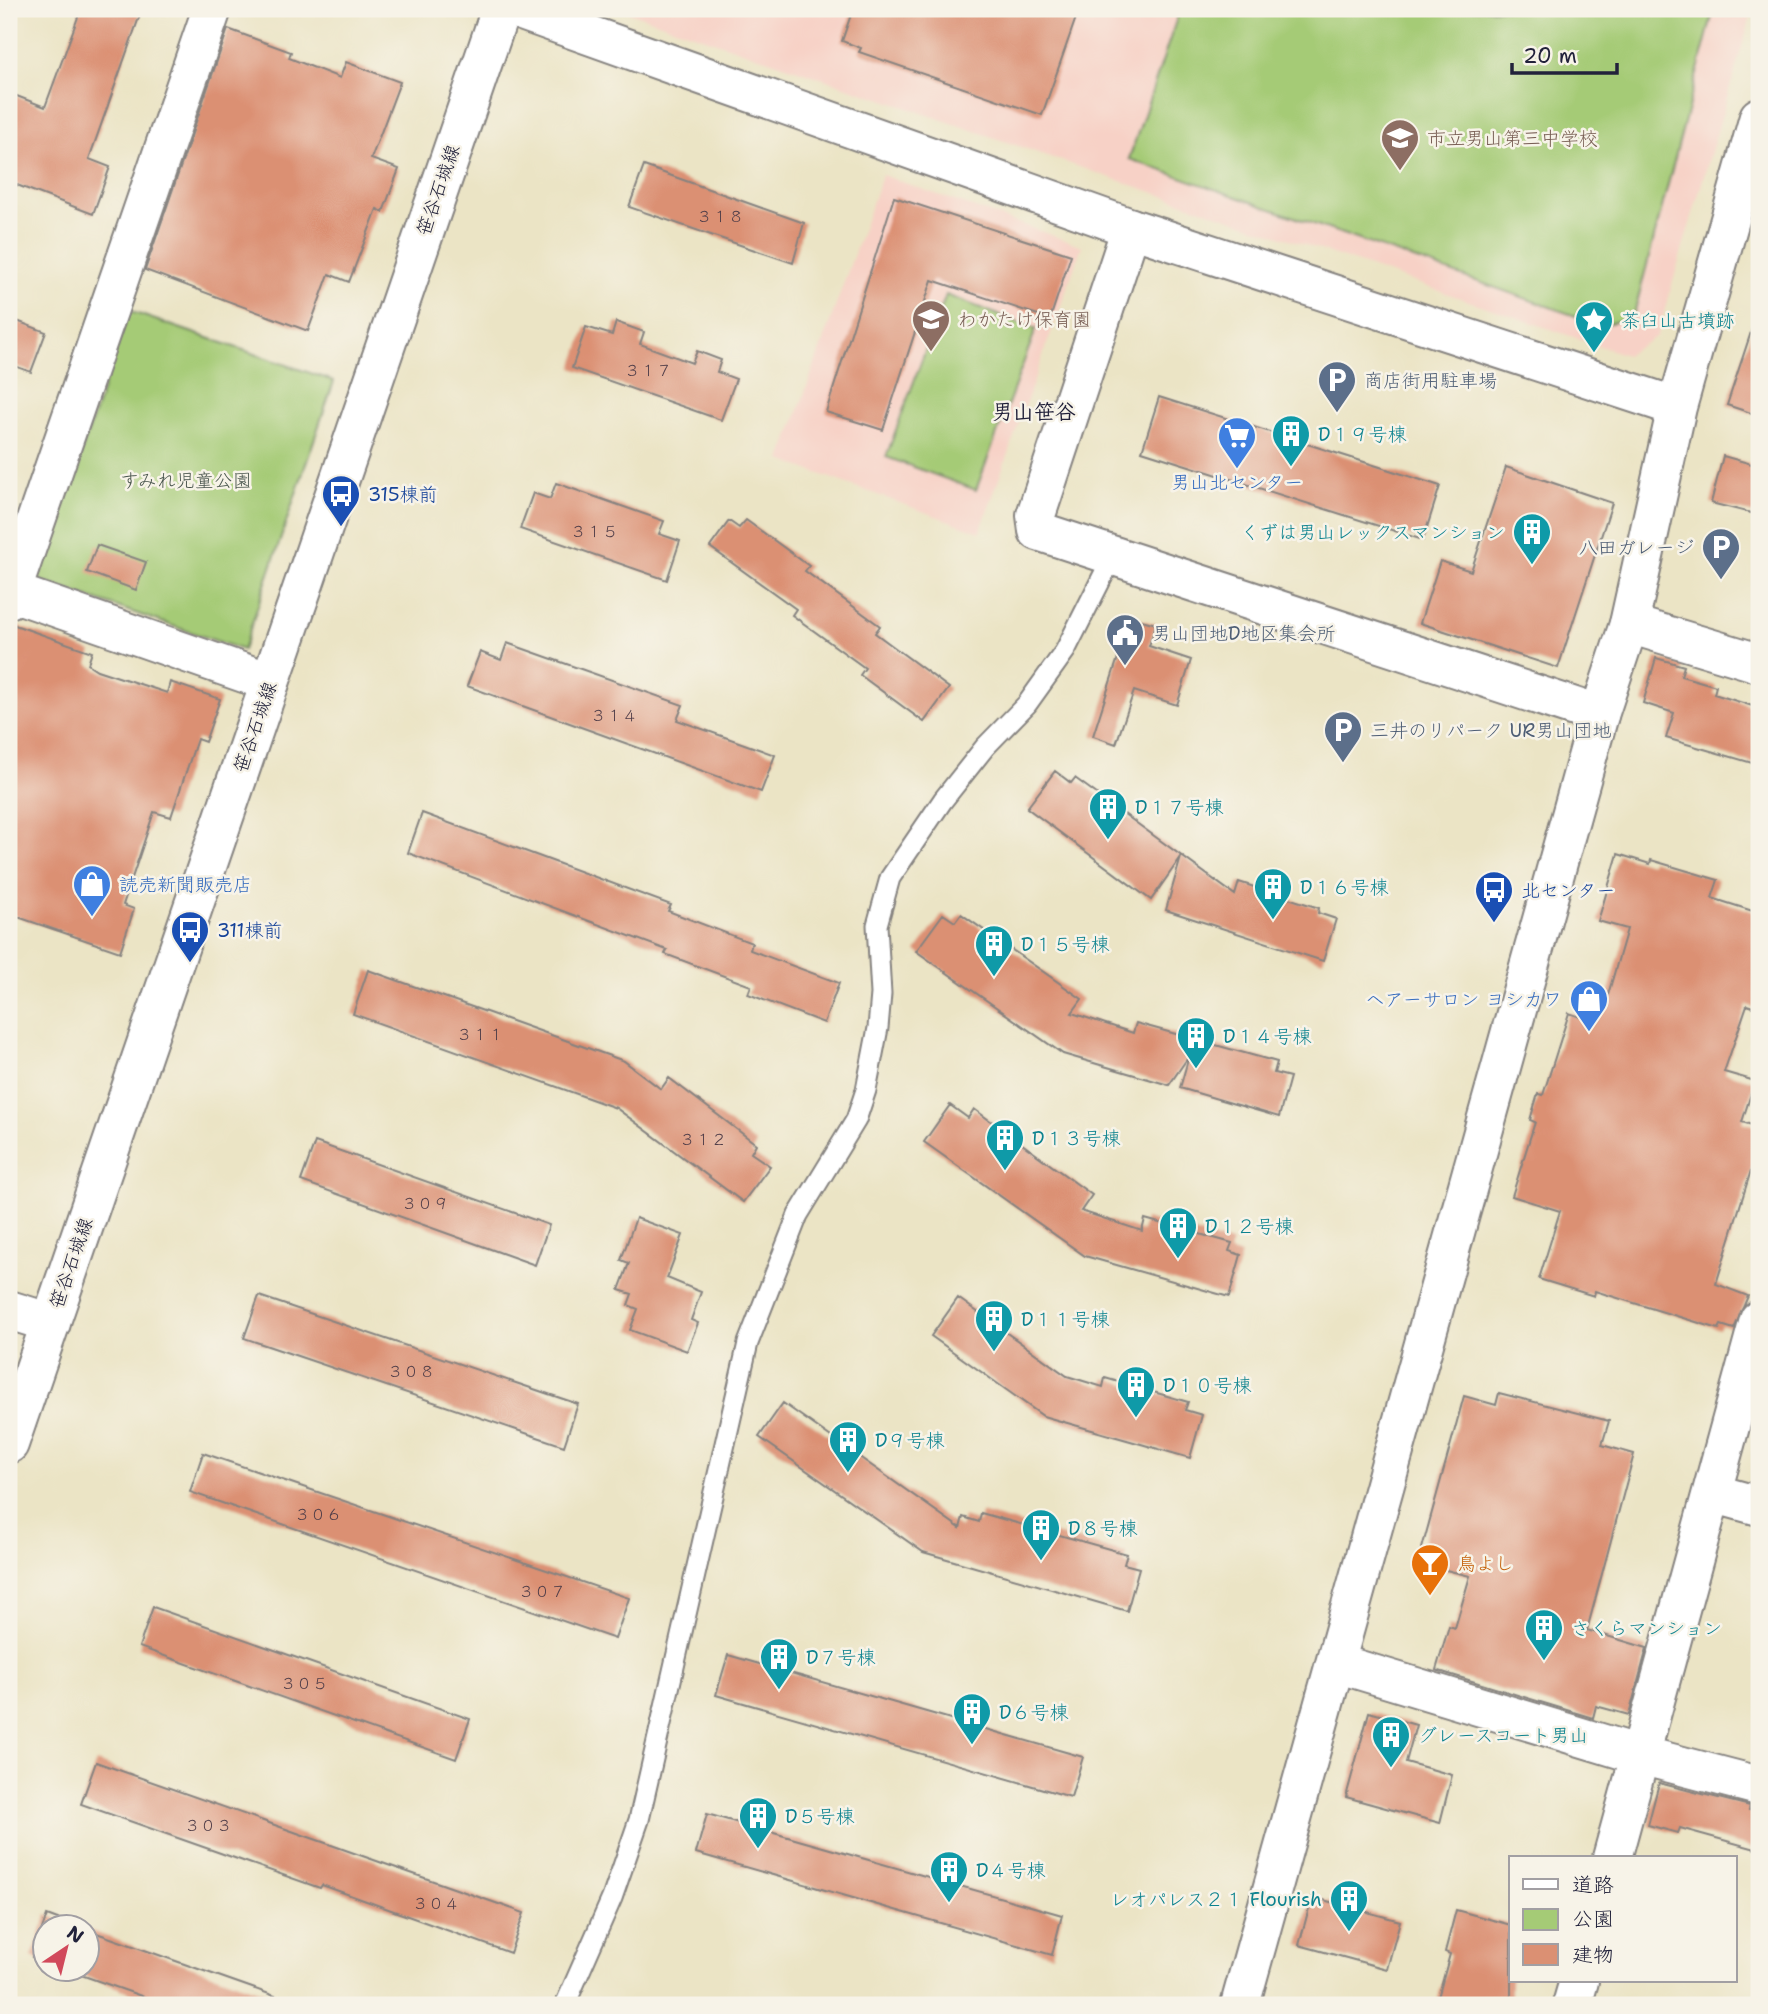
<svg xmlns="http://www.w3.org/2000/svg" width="1768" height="2014" font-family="'Shantell Sans','Klee One',sans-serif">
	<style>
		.built { fill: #f7d1c6 }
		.green { fill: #a5cb76; stroke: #647658; stroke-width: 2 }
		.building { fill: #db9073 }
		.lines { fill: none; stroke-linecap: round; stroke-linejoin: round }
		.service-casing { stroke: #868380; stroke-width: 23 }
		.minor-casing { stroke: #868380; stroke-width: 42 }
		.tertiary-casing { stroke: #868380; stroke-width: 42 }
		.service { stroke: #fff; stroke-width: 19 }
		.minor { stroke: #fff; stroke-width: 38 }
		.tertiary { stroke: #fff; stroke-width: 38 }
		.labels { text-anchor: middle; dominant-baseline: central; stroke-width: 5; stroke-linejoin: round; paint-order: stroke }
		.number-label { font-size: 16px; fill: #503e49 }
		.education-label { font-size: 19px; fill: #785e54; stroke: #f7f3e8; text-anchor: start }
		.street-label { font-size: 19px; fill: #22223b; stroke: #f7f3e8 }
		.culture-label { font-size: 19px; fill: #0d838f; stroke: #f7f3e8; text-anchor: start }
		.service-label { font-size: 19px; fill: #4e5e75; stroke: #f7f3e8; text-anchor: start }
		.park-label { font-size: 19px; fill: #49554d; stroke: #f7f3e8 }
		.shop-label { font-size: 19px; fill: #366cbe; stroke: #f7f3e8 }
		.transit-label { font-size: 19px; fill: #164399; stroke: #f7f3e8; text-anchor: start }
		.food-label { font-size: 19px; fill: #c56008; stroke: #f7f3e8; text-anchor: start }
		.neighbourhood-label { font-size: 21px; font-weight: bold; fill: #22223b; stroke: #f7f3e8 }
	</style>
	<rect width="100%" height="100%" fill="#f7f3e8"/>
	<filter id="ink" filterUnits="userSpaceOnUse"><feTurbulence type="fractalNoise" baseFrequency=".0143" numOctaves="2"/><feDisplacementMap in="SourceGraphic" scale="14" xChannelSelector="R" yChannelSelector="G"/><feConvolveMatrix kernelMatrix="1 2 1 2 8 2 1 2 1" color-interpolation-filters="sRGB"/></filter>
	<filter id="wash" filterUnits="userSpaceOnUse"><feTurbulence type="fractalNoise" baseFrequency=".00686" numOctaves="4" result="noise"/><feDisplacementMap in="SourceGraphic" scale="28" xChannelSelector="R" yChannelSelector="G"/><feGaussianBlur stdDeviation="1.57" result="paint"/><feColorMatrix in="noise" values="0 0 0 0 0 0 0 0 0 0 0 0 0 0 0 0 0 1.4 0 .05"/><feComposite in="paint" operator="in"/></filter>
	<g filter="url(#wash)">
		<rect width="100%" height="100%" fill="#ebe4c5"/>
		<path class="built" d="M620,9H1753L1657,336L1626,355Z
			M882,175L1082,246L980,532L781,460Z"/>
		<path class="green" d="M1180,9H1714L1633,318L1601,325L1129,159Z
			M946,295L1036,329L976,490L886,457Z
			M129,311L334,381L243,650L38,580Z"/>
		<g id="blocks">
			<path class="building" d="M81,9H142L89,159L110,167L93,214L9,182V93L45,107Z
				M853,9H1079L1042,115L859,52L861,48L842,41Z
				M228,29L291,52L289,58L340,78L346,62L400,82L371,159L399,169L383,212L377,209L349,282L329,274L308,331L145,270Z
				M644,166L804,223L793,263L629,207Z
				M894,197L1071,255L1050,319L932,280L883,430L826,412Z
				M9,318L46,332L31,372L9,364Z
				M616,322L644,332L640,344L692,363L697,351L721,360L717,372L736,379L721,420L572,368L586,327L612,335Z
				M1754,323L1759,324V397L1754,414L1727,405Z
				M1159,397L1440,486L1423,540L1142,451Z
				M1723,456L1759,466V515L1711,503Z
				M1506,467L1612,503L1558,668L1420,623L1440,561L1471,571Z
				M556,483L664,521L659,534L680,541L667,580L520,529L533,493L550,499Z
				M746,520L809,566L805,571L880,626L875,633L949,688L924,722L860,675L865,668L792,615L796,609L710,547L729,521L739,528Z
				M97,545L146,562L136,590L87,572Z
				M1131,617L1156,624L1149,646L1191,660L1177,705L1134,691L1116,744L1093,736Z
				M9,623L92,652L88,664L97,670L167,693L170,682L220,699L205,742L197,739L171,817L154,812L123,905L134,909L120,952L9,914Z
				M507,643L683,705L677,720L775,755L761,792L467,686L480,652L501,660Z
				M1656,658L1684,666L1681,676L1716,686L1714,694L1759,708V765L1666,738L1674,713L1643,703Z
				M1055,771L1071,783L1075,778L1235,895L1239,882L1319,908L1318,913L1336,919L1323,961L1166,910L1181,857L1151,900L1027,808Z
				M422,813L671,905L668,911L752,943L750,950L839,983L824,1023L748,994L751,986L665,954L667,950L408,853Z
				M1618,854L1650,864L1651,860L1718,880L1712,898L1759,913V1009L1747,1005L1724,1072L1755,1081L1742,1122L1759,1127V1169L1752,1167L1716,1284L1748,1296L1734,1329L1721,1325L1719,1329L1595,1291L1594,1296L1539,1279L1560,1211L1512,1196L1535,1122L1530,1120L1538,1094L1543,1095L1569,1013L1583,1018L1586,1007L1603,1012L1627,929L1598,921Z
				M943,914L955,922L961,914L1082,999L1072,1013L1133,1033L1136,1023L1277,1062L1274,1073L1290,1077L1279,1117L1180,1088L1189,1056L1169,1085L1063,1054L916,951Z
				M368,970L624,1061L661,1089L669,1078L756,1144L751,1153L770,1166L743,1202L616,1108L353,1014Z
				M950,1105L968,1118L974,1109L1092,1195L1081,1211L1142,1231L1145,1219L1232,1243L1229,1251L1241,1255L1229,1297L1085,1256L924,1142Z
				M315,1142L549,1225L535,1265L301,1181Z
				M636,1218L683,1235L667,1278L701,1292L691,1320L698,1323L687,1351L630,1330L638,1309L628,1305L632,1294L619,1290L629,1263L621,1260Z
				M259,1296L578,1404L564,1446L244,1338Z
				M958,1298L1067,1376L1103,1387L1105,1378L1188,1402L1185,1410L1202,1415L1190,1458L1043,1416L931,1336Z
				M1499,1393L1609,1421L1602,1445L1634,1454L1587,1630L1647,1648L1629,1715L1596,1706L1593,1718L1436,1670L1449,1626L1455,1628L1470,1576L1418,1563L1464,1396L1496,1405Z
				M783,1403L960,1528L963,1517L979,1522L981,1513L1127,1554L1124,1564L1139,1568L1127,1611L923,1552L759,1437Z
				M203,1453L629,1598L615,1639L190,1492Z
				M153,1607L470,1719L456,1759L139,1647Z
				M728,1655L1083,1757L1071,1797L716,1695Z
				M1369,1712L1416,1725L1406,1762L1452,1775L1440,1823L1346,1797Z
				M96,1762L524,1913L510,1953L322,1885L320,1888L81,1804Z
				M1659,1783L1750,1806L1749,1810L1759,1812V1850L1680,1828L1678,1833L1648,1825Z
				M707,1814L1062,1915L1052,1955L696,1853Z
				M1312,1897L1400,1921L1387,1969L1299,1945Z
				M1456,1910L1511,1925V2005H1436L1450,1954L1445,1952Z
				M47,1915L79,1927H46V1962L32,1957Z
				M88,1930L289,2001L288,2005H167L64,1969H88Z"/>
		</g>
	</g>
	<g filter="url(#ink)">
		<use href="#blocks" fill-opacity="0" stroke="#868380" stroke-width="2"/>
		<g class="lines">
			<defs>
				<path id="service" d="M565,2005L612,1898L639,1820L748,1343L798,1215L856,1120L866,1090L878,1028L881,994L877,925L890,878L943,800L985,747L1027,704L1065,651L1113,556"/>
				<path id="minor" d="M1131,228L1036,515L1038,531L1599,715
					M9,591L270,682
					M9,599L212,9
					M1629,624L1759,663
					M9,1310L51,1323
					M1712,1493L1759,1506
					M1336,1663L1640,1755L1759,1786
					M1612,1858L1759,1320
					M1572,2005L1579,1981"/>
				<path id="tertiary" d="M516,9L1131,228L1677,407
					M9,1444L501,9
					M1240,2005L1599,715L1629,624L1677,407L1759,117"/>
			</defs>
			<use href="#service" class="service-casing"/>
			<use href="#minor" class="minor-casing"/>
			<use href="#tertiary" class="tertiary-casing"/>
			<use href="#service" class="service"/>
			<use href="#minor" class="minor"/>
			<use href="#tertiary" class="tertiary"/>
		</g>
	</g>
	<defs>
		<symbol id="school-pin" viewBox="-11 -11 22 30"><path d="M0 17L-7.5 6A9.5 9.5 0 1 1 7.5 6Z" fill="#8d6e63" stroke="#f7f3e8"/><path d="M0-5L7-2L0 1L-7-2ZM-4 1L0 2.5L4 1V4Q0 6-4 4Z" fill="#fff"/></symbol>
		<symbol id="sight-pin" viewBox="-11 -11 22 30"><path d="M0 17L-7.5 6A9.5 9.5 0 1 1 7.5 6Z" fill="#0f9aa8" stroke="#f7f3e8"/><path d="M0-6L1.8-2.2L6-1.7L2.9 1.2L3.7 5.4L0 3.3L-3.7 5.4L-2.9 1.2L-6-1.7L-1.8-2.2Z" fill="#fff"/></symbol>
		<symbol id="parking-pin" viewBox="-11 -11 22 30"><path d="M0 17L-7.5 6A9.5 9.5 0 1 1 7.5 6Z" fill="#5c6f8a" stroke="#f7f3e8"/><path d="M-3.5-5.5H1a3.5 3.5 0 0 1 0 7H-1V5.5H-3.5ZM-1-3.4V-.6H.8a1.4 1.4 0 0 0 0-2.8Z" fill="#fff"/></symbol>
		<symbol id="building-pin" viewBox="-11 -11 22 30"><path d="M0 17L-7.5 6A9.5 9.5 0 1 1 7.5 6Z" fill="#0f9aa8" stroke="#f7f3e8"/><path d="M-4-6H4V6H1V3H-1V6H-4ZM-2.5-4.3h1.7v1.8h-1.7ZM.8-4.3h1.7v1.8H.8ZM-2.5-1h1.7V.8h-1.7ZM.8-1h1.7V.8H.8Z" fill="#fff"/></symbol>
		<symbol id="supermarket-pin" viewBox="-11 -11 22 30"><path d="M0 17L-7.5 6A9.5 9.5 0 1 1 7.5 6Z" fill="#3f7fe0" stroke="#f7f3e8"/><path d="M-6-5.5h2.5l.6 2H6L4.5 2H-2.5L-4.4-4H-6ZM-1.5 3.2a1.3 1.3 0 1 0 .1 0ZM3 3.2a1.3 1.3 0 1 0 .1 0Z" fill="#fff"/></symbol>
		<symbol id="bus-pin" viewBox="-11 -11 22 30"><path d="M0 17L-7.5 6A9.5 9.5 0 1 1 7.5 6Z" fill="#1a4fb4" stroke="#f7f3e8"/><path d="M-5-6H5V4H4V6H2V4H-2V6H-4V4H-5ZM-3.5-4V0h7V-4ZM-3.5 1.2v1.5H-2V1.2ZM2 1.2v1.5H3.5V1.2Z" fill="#fff"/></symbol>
		<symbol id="civic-pin" viewBox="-11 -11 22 30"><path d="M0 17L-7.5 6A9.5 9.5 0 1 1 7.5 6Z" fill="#5c6f8a" stroke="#f7f3e8"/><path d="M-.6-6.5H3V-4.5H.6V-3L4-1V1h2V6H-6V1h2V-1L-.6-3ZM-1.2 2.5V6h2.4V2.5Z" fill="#fff"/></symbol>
		<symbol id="shop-pin" viewBox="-11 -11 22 30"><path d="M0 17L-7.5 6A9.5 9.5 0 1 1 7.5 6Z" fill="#3f7fe0" stroke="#f7f3e8"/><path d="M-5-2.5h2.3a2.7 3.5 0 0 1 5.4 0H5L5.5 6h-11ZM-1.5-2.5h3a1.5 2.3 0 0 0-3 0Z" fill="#fff"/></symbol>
		<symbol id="bar-pin" viewBox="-11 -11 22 30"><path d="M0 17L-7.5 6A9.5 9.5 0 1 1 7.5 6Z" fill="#e8710a" stroke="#f7f3e8"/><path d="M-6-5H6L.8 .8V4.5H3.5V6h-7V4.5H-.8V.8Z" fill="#fff"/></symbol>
	</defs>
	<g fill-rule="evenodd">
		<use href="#school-pin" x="1378" y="116" width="44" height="60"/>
		<use href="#school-pin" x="909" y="297" width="44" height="60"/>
		<use href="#sight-pin" x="1572" y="298" width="44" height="60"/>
		<use href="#parking-pin" x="1315" y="358" width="44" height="60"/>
		<use href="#building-pin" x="1269" y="412" width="44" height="60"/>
		<use href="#supermarket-pin" x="1215" y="414" width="44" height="60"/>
		<use href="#bus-pin" x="319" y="472" width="44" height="60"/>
		<use href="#building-pin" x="1510" y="510" width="44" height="60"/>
		<use href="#parking-pin" x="1699" y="525" width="44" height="60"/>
		<use href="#civic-pin" x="1103" y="611" width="44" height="60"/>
		<use href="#parking-pin" x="1321" y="708" width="44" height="60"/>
		<use href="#building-pin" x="1086" y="785" width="44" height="60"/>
		<use href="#shop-pin" x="70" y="862" width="44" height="60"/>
		<use href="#building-pin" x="1251" y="865" width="44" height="60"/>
		<use href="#bus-pin" x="1472" y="868" width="44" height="60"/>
		<use href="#bus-pin" x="168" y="908" width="44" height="60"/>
		<use href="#building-pin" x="972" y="922" width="44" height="60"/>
		<use href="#shop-pin" x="1567" y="977" width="44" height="60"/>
		<use href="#building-pin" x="1174" y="1014" width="44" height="60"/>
		<use href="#building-pin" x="983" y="1116" width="44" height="60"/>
		<use href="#building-pin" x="1156" y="1204" width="44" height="60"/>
		<use href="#building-pin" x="972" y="1297" width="44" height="60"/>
		<use href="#building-pin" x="1114" y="1363" width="44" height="60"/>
		<use href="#building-pin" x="826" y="1418" width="44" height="60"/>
		<use href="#building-pin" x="1019" y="1506" width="44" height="60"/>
		<use href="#bar-pin" x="1408" y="1541" width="44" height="60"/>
		<use href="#building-pin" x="1522" y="1606" width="44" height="60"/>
		<use href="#building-pin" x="757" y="1635" width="44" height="60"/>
		<use href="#building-pin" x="950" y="1690" width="44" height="60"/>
		<use href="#building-pin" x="1369" y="1713" width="44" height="60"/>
		<use href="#building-pin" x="736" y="1794" width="44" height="60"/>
		<use href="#building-pin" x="927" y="1848" width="44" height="60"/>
		<use href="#building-pin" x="1327" y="1877" width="44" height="60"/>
	</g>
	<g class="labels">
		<g class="number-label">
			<text x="720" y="216">３１８</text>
			<text x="648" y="370">３１７</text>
			<text x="594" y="531">３１５</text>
			<text x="614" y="715">３１４</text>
			<text x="480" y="1034">３１１</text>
			<text x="703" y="1139">３１２</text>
			<text x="425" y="1203">３０９</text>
			<text x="411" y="1371">３０８</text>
			<text x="318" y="1514">３０６</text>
			<text x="542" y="1591">３０７</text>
			<text x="304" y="1683">３０５</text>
			<text x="208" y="1825">３０３</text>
			<text x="436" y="1903">３０４</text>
		</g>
		<g class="education-label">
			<text x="1427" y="138">市立男山第三中学校</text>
			<text x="958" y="319">わかたけ保育園</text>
		</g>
		<g class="street-label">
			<text transform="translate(438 190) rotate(-71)">笹谷石城線</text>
			<text transform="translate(255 727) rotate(-71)">笹谷石城線</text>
			<text transform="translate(71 1263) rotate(-71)">笹谷石城線</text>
		</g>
		<g class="culture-label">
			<text x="1621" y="320">茶臼山古墳跡</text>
			<text x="1318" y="434">D１９号棟</text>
			<text x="1505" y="532" text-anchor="end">くずは男山レックスマンション</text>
			<text x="1135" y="807">D１７号棟</text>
			<text x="1300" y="887">D１６号棟</text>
			<text x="1021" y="944">D１５号棟</text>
			<text x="1223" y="1036">D１４号棟</text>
			<text x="1032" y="1138">D１３号棟</text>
			<text x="1205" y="1226">D１２号棟</text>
			<text x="1021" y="1319">D１１号棟</text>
			<text x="1163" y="1385">D１０号棟</text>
			<text x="875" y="1440">D９号棟</text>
			<text x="1068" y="1528">D８号棟</text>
			<text x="1571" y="1628">さくらマンション</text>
			<text x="806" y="1657">D７号棟</text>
			<text x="999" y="1712">D６号棟</text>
			<text x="1418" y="1735">グレースコート男山</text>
			<text x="785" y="1816">D５号棟</text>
			<text x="976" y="1870">D４号棟</text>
			<text x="1322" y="1899" text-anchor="end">レオパレス２１ Flourish</text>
		</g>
		<g class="service-label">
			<text x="1364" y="380">商店街用駐車場</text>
			<text x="1694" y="547" text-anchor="end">八田ガレージ</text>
			<text x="1152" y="633">男山団地D地区集会所</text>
			<text x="1370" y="730">三井のリパーク UR男山団地</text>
		</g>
		<g class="park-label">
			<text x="186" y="480">すみれ児童公園</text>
		</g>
		<g class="shop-label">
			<text x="1237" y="482">男山北センター</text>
			<text x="119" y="884" text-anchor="start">読売新聞販売店</text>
			<text x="1562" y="999" text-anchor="end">ヘアーサロン ヨシカワ</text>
		</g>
		<g class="transit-label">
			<text x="368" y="494">315棟前</text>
			<text x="1521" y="890">北センター</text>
			<text x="217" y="930">311棟前</text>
		</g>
		<g class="food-label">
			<text x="1457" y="1563">鳥よし</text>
		</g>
		<g class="neighbourhood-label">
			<text x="1034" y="412">男山笹谷</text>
		</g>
	</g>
	<rect width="1768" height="2014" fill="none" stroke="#f7f3e8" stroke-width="35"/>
	<rect x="1509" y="1856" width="228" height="126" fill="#f7f3e8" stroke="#a29fa3" stroke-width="2"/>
	<rect x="1523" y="1879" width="35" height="10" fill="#ffffff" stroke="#a29fa3" stroke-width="2"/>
	<text x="1572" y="1892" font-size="21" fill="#22223b">道路</text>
	<rect x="1523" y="1909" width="35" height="21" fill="#a5cb76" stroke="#a29fa3" stroke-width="2"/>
	<text x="1572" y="1926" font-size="21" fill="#22223b">公園</text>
	<rect x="1523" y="1944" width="35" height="21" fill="#db9073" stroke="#a29fa3" stroke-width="2"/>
	<text x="1572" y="1962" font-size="21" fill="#22223b">建物</text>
	<g transform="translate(66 1948) rotate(35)"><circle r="33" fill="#f7f3e8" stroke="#a29fa3" stroke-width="2"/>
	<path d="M0-5L12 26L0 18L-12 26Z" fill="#d1495b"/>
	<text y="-10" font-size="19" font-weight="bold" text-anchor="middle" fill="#22223b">N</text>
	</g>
	<path d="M1512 63v10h105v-10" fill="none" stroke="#22223b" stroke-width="3.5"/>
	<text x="1523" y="63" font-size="21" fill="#22223b" stroke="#f7f3e8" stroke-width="5" paint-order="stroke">20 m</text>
</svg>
